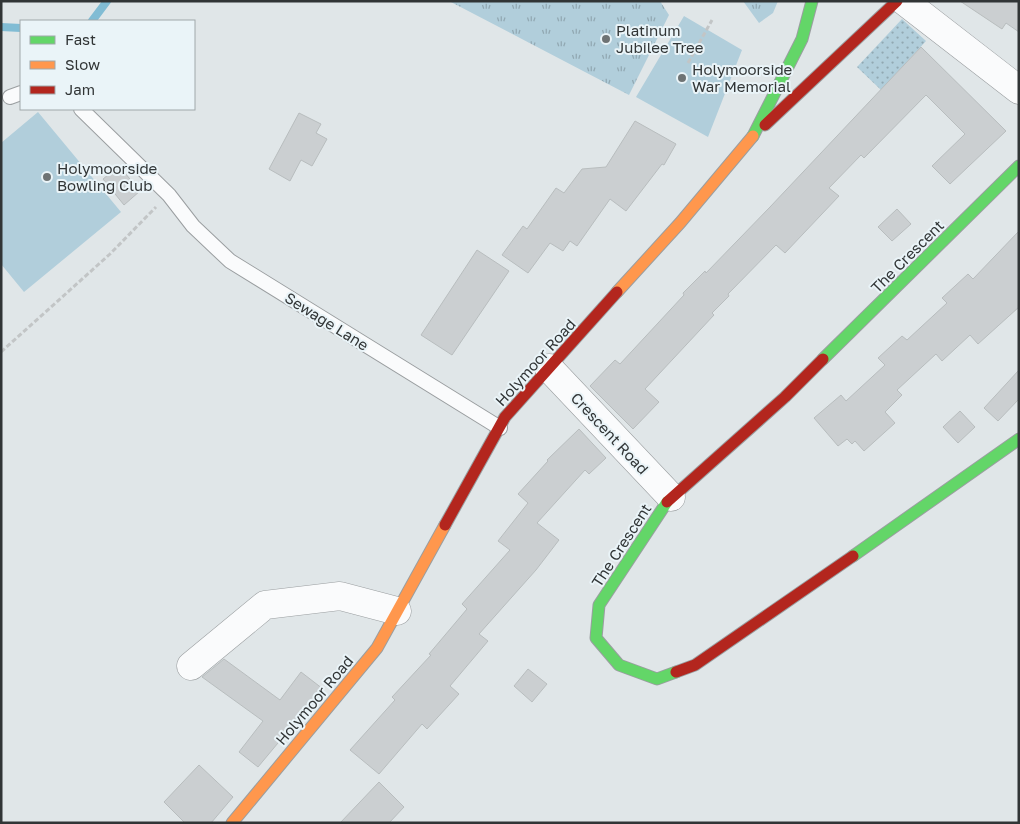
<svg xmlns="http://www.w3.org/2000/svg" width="1020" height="824" font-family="'Golos Text',sans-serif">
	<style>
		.grass { fill: url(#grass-dots) }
		.park { fill: url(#park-tufts) }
		.garden { fill: #b1cedb }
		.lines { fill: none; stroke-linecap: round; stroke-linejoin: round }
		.stream { stroke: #81bcd4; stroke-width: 8 }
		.building { fill: #cbcfd1; stroke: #b8bdbe }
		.lane-casing { stroke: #9a9ea0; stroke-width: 16 }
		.street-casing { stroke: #9a9ea0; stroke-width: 29 }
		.fast-casing { stroke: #9a9ea0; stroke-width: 13 }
		.slow-casing { stroke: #9a9ea0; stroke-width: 13 }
		.jam-casing { stroke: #9a9ea0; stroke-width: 13 }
		.path { stroke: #c2c5c6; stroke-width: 3; stroke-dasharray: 5 2.5; stroke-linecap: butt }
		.lane { stroke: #fafbfc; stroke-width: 14 }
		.street { stroke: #fafbfc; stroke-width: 28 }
		.fast { stroke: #63d668; stroke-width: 11 }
		.slow { stroke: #ff974d; stroke-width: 11 }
		.jam { stroke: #b3261e; stroke-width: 11 }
		.poi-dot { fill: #6e7374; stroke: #eaf4f8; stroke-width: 2 }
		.labels { text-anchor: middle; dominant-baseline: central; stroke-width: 4; stroke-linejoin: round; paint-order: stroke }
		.poi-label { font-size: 15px; fill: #313536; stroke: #eaf4f8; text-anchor: start }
		.street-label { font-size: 15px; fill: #313536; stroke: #eaf4f8 }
	</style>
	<defs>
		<pattern id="grass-dots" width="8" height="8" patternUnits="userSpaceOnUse" patternTransform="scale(1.25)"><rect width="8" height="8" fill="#b1cedb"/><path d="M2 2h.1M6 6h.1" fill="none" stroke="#91a8b2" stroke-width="1.8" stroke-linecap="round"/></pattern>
		<pattern id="park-tufts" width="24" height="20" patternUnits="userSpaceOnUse" patternTransform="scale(1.25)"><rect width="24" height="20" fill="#b1cedb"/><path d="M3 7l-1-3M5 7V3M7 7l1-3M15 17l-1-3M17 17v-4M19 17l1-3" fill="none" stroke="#91a8b2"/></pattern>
	</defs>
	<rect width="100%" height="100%" fill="#e0e6e8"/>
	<path class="grass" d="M902,19L926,41L881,90L857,67Z"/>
	<path class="park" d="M449,1H660L669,15L629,95Z
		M743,1H778L773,13L759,23Z"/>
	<path class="garden" d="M684,16L742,50L708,137L636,97Z
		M38,112L121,212L24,292L1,264V143Z"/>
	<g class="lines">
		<path class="stream" d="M92,21L107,1
			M1,27L21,28"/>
	</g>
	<path class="building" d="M960,1H1019V32L1006,23L1002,29Z
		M921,47L1006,131L950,184L932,166L965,134L926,95L864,158L861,155L829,188L839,196L785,253L776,245L728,294L729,296L712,313L714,315L645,389L659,402L633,429L590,386L615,360L620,364L684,295L683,293L705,271L706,273L770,207Z
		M299,113L321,124L316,133L327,139L312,166L301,160L290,181L269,169Z
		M635,121L676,144L664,165L662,164L626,211L610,199L577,246L570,241L563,251L550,243L528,273L502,255L523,226L527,229L556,188L564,193L582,169L606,167Z
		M119,166L140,191L124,205L103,179Z
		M897,209L911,224L892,241L878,227Z
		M1019,231V307L978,344L970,335L942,361L936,354L897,390L902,395L885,412L895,423L864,451L855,441L852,444L847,439L838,446L814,418L841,395L846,401L885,365L878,358L902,336L907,340L947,303L942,298L968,274L973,279Z
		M477,250L509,271L452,355L421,335Z
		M1019,370V399L998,421L984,408Z
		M960,411L975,427L958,443L943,427Z
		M579,429L606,458L589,474L585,470L537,523L559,540L536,570L479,634L488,641L450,686L459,694L427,729L422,724L379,774L350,750L395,700L392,697L431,655L429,654L467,609L462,604L510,550L498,541L528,503L518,494L548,461L547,460Z
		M224,659L280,700L301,672L323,689L258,767L239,752L263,721L202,677Z
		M528,669L547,684L532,702L514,686Z
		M199,765L233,797L211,823H185L164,802Z
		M379,782L404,807L389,823H340Z"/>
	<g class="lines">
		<defs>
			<path id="lane" d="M10,97L21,93
				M81,109L169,195L193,226L230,261L500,428"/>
			<path id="street" d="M904,1L1019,90
				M549,368L671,497
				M191,666L265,605L340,596L397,611"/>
			<path id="fast" d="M753,136L802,39L812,1
				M823,359L1019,166
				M667,502L599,605L596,638L619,665L657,679L676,672
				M853,556L1019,439"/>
			<path id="slow" d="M617,292L680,223L753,136
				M232,823L377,648L445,525"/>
			<path id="jam" d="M765,125L897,1
				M667,502L785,397L823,359
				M445,525L505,417L617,292
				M676,672L695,665L853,556"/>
		</defs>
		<use href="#lane" class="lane-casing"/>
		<use href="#street" class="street-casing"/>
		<use href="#fast" class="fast-casing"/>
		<use href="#slow" class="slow-casing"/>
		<use href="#jam" class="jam-casing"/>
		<path class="path" d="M688,63L712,20
			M1,352L110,254L156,207"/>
		<use href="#lane" class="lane"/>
		<use href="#street" class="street"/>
		<use href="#fast" class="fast"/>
		<use href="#slow" class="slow"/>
		<use href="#jam" class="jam"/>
	</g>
	<g class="poi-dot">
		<circle cx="606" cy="39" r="5"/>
		<circle cx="682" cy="78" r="5"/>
		<circle cx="47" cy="177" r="5"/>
	</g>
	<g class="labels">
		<g class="poi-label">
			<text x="616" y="30">Platinum<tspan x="616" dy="17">Jubilee Tree</tspan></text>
			<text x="692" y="69">Holymoorside<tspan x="692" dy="17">War Memorial</tspan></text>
			<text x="57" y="168">Holymoorside<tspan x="57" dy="17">Bowling Club</tspan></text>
		</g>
		<g class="street-label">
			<text transform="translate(907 256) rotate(-45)">The Crescent</text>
			<text transform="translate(327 321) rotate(32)">Sewage Lane</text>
			<text transform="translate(535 362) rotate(-48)">Holymoor Road</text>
			<text transform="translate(610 433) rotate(47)">Crescent Road</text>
			<text transform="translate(621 545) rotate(-57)">The Crescent</text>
			<text transform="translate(314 700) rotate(-50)">Holymoor Road</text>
		</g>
	</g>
	<rect width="1020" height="824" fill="none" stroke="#313536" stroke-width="5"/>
	<rect x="20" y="20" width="175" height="90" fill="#eaf4f8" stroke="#a0a8aa"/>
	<rect x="30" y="36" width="25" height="8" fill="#63d668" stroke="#a0a8aa"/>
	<text x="65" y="45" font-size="15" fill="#313536">Fast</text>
	<rect x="30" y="61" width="25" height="8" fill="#ff974d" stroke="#a0a8aa"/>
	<text x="65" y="70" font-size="15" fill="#313536">Slow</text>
	<rect x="30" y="86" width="25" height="8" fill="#b3261e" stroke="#a0a8aa"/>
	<text x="65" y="95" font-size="15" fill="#313536">Jam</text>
</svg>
